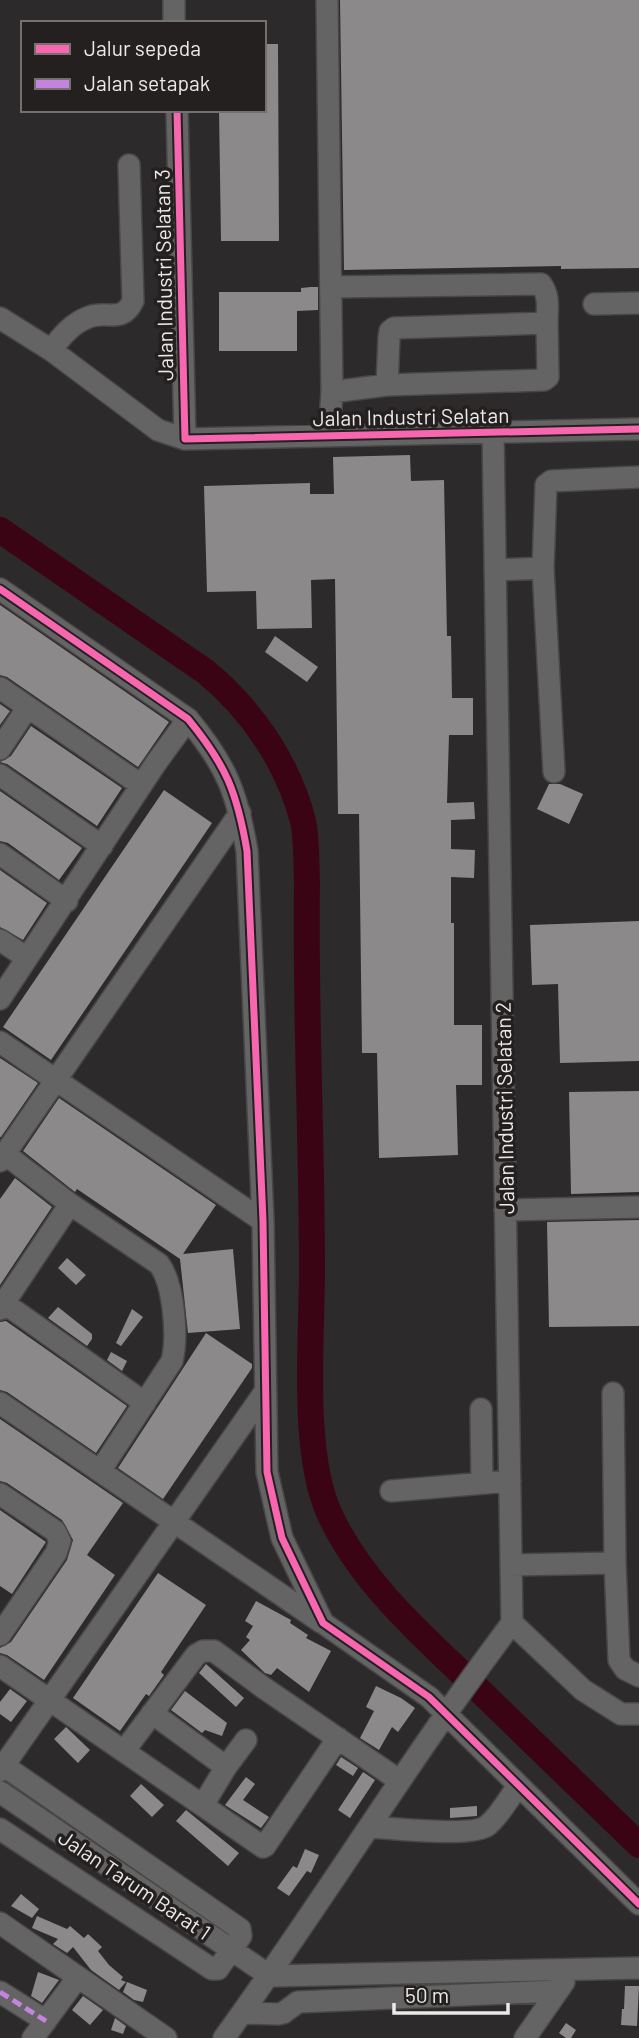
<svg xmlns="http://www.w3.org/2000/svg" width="639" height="2038" font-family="Barlow,sans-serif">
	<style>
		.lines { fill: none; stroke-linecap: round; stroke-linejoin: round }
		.river { stroke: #3b0414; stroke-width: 26 }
		.building { fill: #8b8989 }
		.minor-casing { stroke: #494647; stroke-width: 24 }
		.minor { stroke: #656464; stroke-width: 21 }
		.quiet { stroke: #c483df; stroke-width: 5; stroke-dasharray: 10 5; stroke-linecap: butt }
		.cycleway-casing { stroke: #242020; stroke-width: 11 }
		.cycleway { stroke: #f766af; stroke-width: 7 }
		.labels { text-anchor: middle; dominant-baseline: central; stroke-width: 7; stroke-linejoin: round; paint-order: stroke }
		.street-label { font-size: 21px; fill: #ece9e9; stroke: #242020 }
	</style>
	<rect width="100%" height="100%" fill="#2d2a2b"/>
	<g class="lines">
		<path class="river" d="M0,530L206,672C252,710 288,763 303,821C307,840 306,862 307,881C305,1011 312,1141 312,1270C312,1339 301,1453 330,1515C362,1584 424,1637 478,1689C531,1741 585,1793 639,1845"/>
	</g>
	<path class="building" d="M340,0H639V268L561,269V266L344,270Z
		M264,44H278L279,241H221L219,110H264Z
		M311,287H318V310L297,311V351H219V292H301V288Z
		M410,455L411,481L444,480L447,636H451L452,698H473V735H449L447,803L474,802L475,819L451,820V849L475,850L474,878L451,877V923H454V1025H482V1085H456L458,1155L379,1158L377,1053H362L359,814H338L335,579L311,580L312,628L257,629L256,591L207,592L204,486L310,483V494H334L333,457Z
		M0,605L169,722L138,767L7,677L0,675Z
		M275,636L318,667L307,682L265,652Z
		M0,704L10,711L0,725Z
		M31,726L122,788L97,826L7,764L0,762L11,756Z
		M549,784H560L583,794L569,824L537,809Z
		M164,790L212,823L51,1060L3,1027Z
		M0,791L82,848L59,880L8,843L0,841Z
		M0,870L47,903L23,940L0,927Z
		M639,921V1061L560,1063L558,984L532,985L530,925Z
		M0,1058L38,1083L1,1137H0Z
		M639,1091V1192L571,1194L569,1092Z
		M59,1098L216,1205L183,1254L233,1249L240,1329L188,1333L180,1259L77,1189L75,1192L23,1151Z
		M15,1178L52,1207L0,1285V1199Z
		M639,1220V1326L549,1327L547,1222Z
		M67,1258L86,1275L76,1285L58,1268Z
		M58,1307L92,1334V1339L87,1346L48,1318Z
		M132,1309L143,1317L121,1346L116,1343Z
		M6,1321L127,1406L96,1453L7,1392L0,1390V1322Z
		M206,1333L252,1364V1368L163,1499L118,1468Z
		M111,1352L127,1361L122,1371L107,1360Z
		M0,1419L123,1503L87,1555L115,1575L44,1680L7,1655L0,1653V1648L11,1642L67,1560L73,1540L62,1520L7,1483L0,1481Z
		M0,1510L46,1542L12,1594L0,1586Z
		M158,1573L206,1605L161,1672L164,1675L149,1696L146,1694L120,1731L73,1698Z
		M256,1601L291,1620L290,1623L308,1635L306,1638L331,1651L309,1692L277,1668L271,1675L265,1673L241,1650L250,1640L246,1637L253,1626L245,1621Z
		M206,1664L244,1698L236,1707L199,1673Z
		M376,1686L401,1698L415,1708L398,1732L392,1727L379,1750L360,1738L374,1711L366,1707Z
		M10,1689L27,1701L11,1722L0,1714V1702Z
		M185,1691L227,1723L222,1736L205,1730L202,1733L171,1710Z
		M66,1727L90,1750L78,1763L54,1739Z
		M341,1757L358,1768L353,1776L336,1765Z
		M363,1772L375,1780L350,1818L338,1810Z
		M246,1777L255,1784L243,1800L269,1817L261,1828L225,1805Z
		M141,1784L164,1805L152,1817L130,1796Z
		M477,1806V1816L450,1818V1808Z
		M186,1810L239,1853L228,1866L176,1821Z
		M305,1849L319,1855L311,1873L307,1871L289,1896L277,1888L293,1866L297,1868Z
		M21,1894L39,1909L32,1918L11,1906Z
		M37,1916L67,1929L70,1926L84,1938L88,1934L102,1947L98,1951L109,1965L123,1977L121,1980L126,1982L119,1990L91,1970L73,1947L67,1953L53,1944L58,1939L32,1928Z
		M38,1972L59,1980L42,2003L31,1996Z
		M127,1982L147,1990L143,2002L134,2000L123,1992Z
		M625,1986H639L637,2026L621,2025L622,2009H624Z
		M83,1996L103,2010L90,2025L72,2010Z
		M115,2018L126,2026L123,2034L111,2030Z
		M566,2023L576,2030L571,2038H566L559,2033Z"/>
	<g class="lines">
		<defs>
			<path id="minor" d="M174,0V23
				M327,0L332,392L329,436
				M177,110L185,439
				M331,287L541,284C550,296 547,309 547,323L394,328L390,331L389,338L387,385
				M594,304L639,303
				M0,318L51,350L158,430L185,439L639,429
				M51,350C61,337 72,323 89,317C108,310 122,324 133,301L129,165
				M332,392L387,385L544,380L548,377L547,323
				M493,432L512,1623L583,1690L621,1714H639
				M495,570L543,568
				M0,589L188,719C226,765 237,792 247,851L263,1221L267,1472L282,1538L323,1623L429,1697L639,1904
				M0,688L141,785
				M0,749L28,707
				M554,772L543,568L546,485L551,481L639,477
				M0,775L102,846
				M0,854L67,901
				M0,940L27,958
				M0,999L156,763L188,719
				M0,1042L263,1221
				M5,1154L70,1204L159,1264C174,1284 178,1337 172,1361L100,1471
				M0,1161L240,813
				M505,1210L639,1207
				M4,1303L145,1403
				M0,1309L70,1204
				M613,1393L615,1563
				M0,1403L321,1622
				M481,1409L482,1483
				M391,1491L510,1481
				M0,1494L55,1531L60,1541L56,1553L0,1635
				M511,1565L615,1563L619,1660L625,1669L639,1676
				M0,1666L263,1847L265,1846L338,1738
				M152,1713L226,1767
				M124,1751L196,1655L203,1651H214L264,1688L400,1781
				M0,1763L240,1929L241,1936L218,1969H212L0,1829
				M0,1771L264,1393
				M0,1792L270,1976
				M203,1805L226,1767L246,1740
				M369,1827C391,1828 474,1838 488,1825C500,1815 509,1798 518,1786
				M0,1923L166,2038
				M270,1976L639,1968
				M0,1992L46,2021
				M242,2013L278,2014L283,2013L298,2002L558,1991
				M33,2038L78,1977
				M224,2038C323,1902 410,1758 512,1623
				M525,2038L564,1982"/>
		</defs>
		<use href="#minor" class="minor-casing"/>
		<use href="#minor" class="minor"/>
		<path class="quiet" d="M0,1992L46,2021"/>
		<defs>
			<path id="cycleway" d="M177,110L185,439L639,429
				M0,589L188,719C226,765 237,792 247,851L263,1221L267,1472L282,1538L323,1623L429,1697L639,1904"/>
		</defs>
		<use href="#cycleway" class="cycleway-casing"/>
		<use href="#cycleway" class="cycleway"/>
	</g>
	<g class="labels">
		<g class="street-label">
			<text transform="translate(163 275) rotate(-91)">Jalan Industri Selatan 3</text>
			<text transform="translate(411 416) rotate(-1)">Jalan Industri Selatan</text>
			<text transform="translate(504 1108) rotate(-91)">Jalan Industri Selatan 2</text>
			<text transform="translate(135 1884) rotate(34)">Jalan Tarum Barat 1</text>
		</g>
	</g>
	<rect x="21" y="21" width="245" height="91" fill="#242020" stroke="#747070" stroke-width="2"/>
	<rect x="35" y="44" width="35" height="10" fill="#f766af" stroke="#747070" stroke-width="2"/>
	<text x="84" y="56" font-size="21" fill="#ece9e9">Jalur sepeda</text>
	<rect x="35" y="79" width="35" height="10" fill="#c483df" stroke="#747070" stroke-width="2"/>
	<text x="84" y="91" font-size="21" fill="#ece9e9">Jalan setapak</text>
	<path d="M394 2003v10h114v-10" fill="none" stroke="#ece9e9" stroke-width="3.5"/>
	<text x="405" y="2003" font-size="21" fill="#ece9e9" stroke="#242020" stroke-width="5" paint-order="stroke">50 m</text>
</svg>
